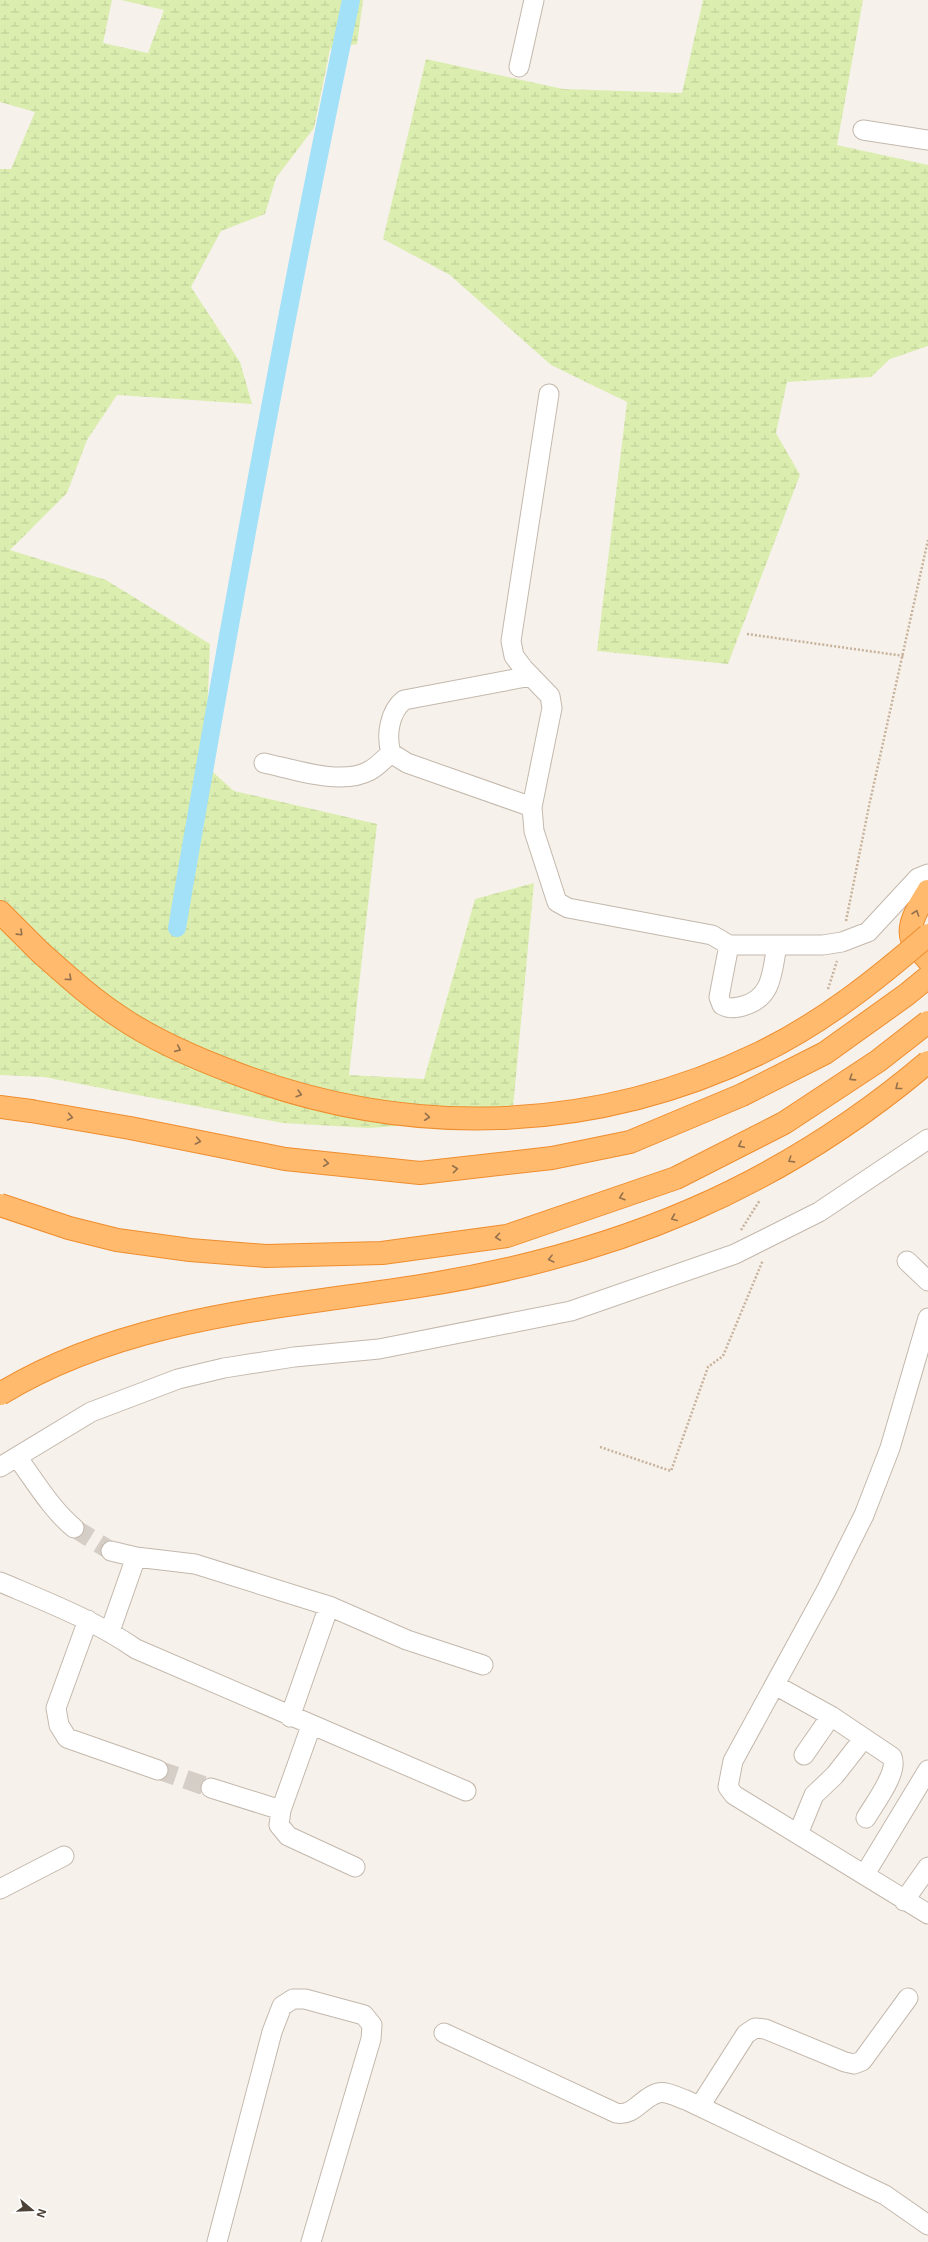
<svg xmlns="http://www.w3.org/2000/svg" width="928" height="2242" font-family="Inter,sans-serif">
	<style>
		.wetland { fill: url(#wetland-marsh) }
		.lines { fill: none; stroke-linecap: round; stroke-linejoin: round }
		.canal { stroke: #a2e1f8; stroke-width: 18 }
		.minor-tunnel { stroke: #d5cec7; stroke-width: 19; stroke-dasharray: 19 10; stroke-linecap: butt }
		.minor-casing { stroke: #c3b8ac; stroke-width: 21 }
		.highway-casing { stroke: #ee8d2e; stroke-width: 24 }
		.path { stroke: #c7b29b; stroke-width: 2.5; stroke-dasharray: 2 2; stroke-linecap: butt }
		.minor { stroke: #fff; stroke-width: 19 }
		.highway { stroke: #ffba6d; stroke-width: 22 }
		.highway-bridge-casing { stroke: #ee8d2e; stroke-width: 24; stroke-linecap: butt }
		.highway-bridge { stroke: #ffba6d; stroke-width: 22 }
		.oneway { stroke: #94714d }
	</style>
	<defs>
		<pattern id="wetland-marsh" width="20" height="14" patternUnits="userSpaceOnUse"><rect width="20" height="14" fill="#dbeeb0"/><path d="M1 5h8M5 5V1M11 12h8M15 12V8" fill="none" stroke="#becd98"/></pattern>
	</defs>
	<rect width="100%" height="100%" fill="#f7f1eb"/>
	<path class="wetland" d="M0,0H112L103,43L148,53L164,10L121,0H363L357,44L330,49L314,128L276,178L265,214L221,231L191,287L240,362L252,404L117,395L87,440L67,493L10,550L106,580L210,644L205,765L234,791L377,824L349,1075L424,1079L475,899L534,883L512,1118L369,1128L283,1123L44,1077L0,1075V169H11L35,112L0,102Z
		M703,0H863L837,145L928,165V346L890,359L871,377L787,382L776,433L800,475L728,664L597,651L627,402L551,365L450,275L383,239L426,59L563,89L682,93Z"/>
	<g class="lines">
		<path class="canal" d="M177,928C230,617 286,308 351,0"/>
		<path class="minor-tunnel" d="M74,1528L111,1551
			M158,1770L211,1788"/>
		<defs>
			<path id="minor" d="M519,67L534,0
				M863,130L928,140
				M549,394L511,641L514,656L523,668L550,696L552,708L532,807L534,831L557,902L568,908L712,935L729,945H823L842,942L868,932L918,878L928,874
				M531,676L404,700C389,712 386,736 391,753L407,763L532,807
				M264,763C293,769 341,786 369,771C377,767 384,759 391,753
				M729,945L719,997L722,1005C729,1009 735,1008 743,1006C773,998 772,971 777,945
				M907,1261L928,1281
				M928,1318L890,1448L864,1515L827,1589L733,1761L728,1787L734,1795L928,1914
				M17,1457C35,1481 51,1509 74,1528
				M0,1467L91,1412L178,1379L224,1368L294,1357L379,1349L571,1311L735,1254L819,1212L928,1139
				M111,1551L136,1557L195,1564L329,1606L407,1640L483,1665
				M0,1582C47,1602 94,1620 136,1649L466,1791
				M88,1620L56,1708L59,1725L67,1738L158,1770
				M110,1631L136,1557
				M775,1685L831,1716L892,1757C899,1772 874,1804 866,1818
				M290,1717L329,1606
				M311,1726L281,1810L279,1825L288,1836L355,1867
				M804,1755L831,1716
				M211,1788L281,1810
				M798,1834L814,1795L835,1775L864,1738
				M865,1874L928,1770
				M0,1889L64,1856
				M904,1901L928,1867
				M444,2033L616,2113C634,2117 642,2097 658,2093C666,2091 677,2097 686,2100L885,2195L928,2225
				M700,2106L746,2034L755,2028L765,2029L845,2062L854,2064L862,2061L908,1998
				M217,2242L272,2032L282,2006L293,1999H305L364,2015L372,2025L371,2039L311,2242"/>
			<path id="highway" d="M928,891C921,903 906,924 912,939C915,946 923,954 928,960
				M0,912L40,952
				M0,1107L31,1111"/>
		</defs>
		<use href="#minor" class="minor-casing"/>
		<use href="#highway" class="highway-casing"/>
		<path class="path" d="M747,634L904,656
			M846,921L869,806L928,540
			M828,989L837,961
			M741,1230L760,1200
			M600,1447L671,1471L708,1367L723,1356L763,1260"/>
		<use href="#minor" class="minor"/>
		<use href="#highway" class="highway"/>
		<defs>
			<path id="highway-bridge" d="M40,952C66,975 91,998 120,1017C155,1041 195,1058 235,1073C408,1139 592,1134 760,1053C822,1023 876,980 928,935
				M31,1111L130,1128L285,1159L420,1173L552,1158L630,1142L742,1095L825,1053L906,995L928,977
				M0,1205L69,1228L117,1240L190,1250L266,1256L382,1253L507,1236L676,1178L784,1123L878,1061L928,1022
				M0,1394C126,1317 278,1308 420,1286C615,1255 777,1190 928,1062"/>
		</defs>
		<use href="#highway-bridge" class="highway-bridge-casing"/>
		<use href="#highway-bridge" class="highway-bridge"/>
	</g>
	<defs><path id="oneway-chevron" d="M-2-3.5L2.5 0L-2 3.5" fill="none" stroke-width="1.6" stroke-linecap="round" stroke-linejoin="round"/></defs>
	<g class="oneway">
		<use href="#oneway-chevron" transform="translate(916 913) rotate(-71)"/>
		<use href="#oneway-chevron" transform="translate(20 933) rotate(44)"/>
		<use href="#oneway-chevron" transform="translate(69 978) rotate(42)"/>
		<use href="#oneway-chevron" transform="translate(178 1049) rotate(24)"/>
		<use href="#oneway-chevron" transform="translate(852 1078) rotate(147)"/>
		<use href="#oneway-chevron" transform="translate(898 1087) rotate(142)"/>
		<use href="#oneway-chevron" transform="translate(299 1094) rotate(16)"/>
		<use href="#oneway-chevron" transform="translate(70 1117) rotate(10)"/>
		<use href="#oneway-chevron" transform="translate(427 1117) rotate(6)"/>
		<use href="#oneway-chevron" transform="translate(198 1141) rotate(11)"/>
		<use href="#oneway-chevron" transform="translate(741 1145) rotate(153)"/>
		<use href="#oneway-chevron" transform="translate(791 1160) rotate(148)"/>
		<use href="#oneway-chevron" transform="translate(326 1163) rotate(6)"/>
		<use href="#oneway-chevron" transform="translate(455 1169) rotate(-6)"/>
		<use href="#oneway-chevron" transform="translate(622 1197) rotate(161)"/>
		<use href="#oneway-chevron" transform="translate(674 1218) rotate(158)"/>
		<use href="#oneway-chevron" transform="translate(498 1237) rotate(172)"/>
		<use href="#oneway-chevron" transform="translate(551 1259) rotate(166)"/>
	</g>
	<g transform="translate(32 2210) rotate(109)" stroke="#ffffff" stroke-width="3" paint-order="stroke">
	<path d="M0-3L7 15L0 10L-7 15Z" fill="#4c4137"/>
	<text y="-6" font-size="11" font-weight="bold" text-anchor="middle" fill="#4c4137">N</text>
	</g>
</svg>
